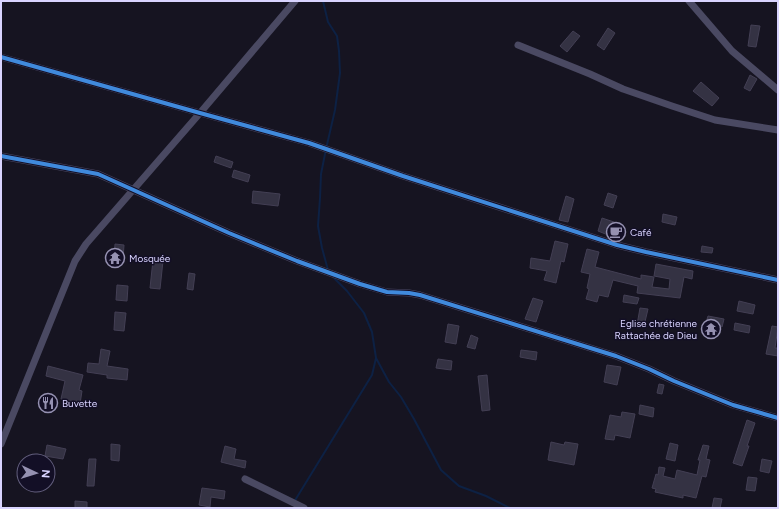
<svg xmlns="http://www.w3.org/2000/svg" width="779" height="509" font-family="Figtree,sans-serif">
	<style>
		.lines { fill: none; stroke-linecap: round; stroke-linejoin: round }
		.stream { stroke: #0d2144; stroke-width: 2 }
		.building { fill: #343243; stroke: #433f54 }
		.minor { stroke: #4a4962; stroke-width: 7 }
		.cycleway-casing { stroke: #130f26; stroke-width: 6 }
		.cycleway { stroke: #408adc; stroke-width: 4 }
		.labels { text-anchor: middle; dominant-baseline: central; stroke-width: 3; stroke-linejoin: round; paint-order: stroke }
		.poi-label { font-size: 10px; fill: #d9d4ff; stroke: #130f26; text-anchor: start }
	</style>
	<rect width="100%" height="100%" fill="#161421"/>
	<g class="lines">
		<path class="stream" d="M323,1L328,22L337,36L339,51L340,73L335,110L326,149L321,174L320,198L318,226L322,248L328,270
			M376,358L389,382L401,397L414,419L441,470L459,486L486,496L510,508
			M294,502L372,375L376,358L372,332L364,313L347,291L334,278"/>
	</g>
	<path class="building" d="M751,25L760,26L756,47L748,46Z
		M608,28L615,33L604,50L597,45Z
		M573,31L580,36L567,52L560,46Z
		M750,75L757,79L750,91L744,88Z
		M701,82L719,98L712,106L693,91Z
		M216,156L233,162L231,168L214,162Z
		M234,170L250,175L248,182L232,177Z
		M253,191L280,194L278,206L252,203Z
		M608,193L617,196L613,208L604,205Z
		M566,196L574,199L568,222L559,220Z
		M663,214L677,217L675,225L662,222Z
		M602,218L617,223L613,237L598,231Z
		M555,241L568,244L564,262L561,261L556,283L544,280L547,271L530,268L531,258L550,261Z
		M115,244L124,245L123,259L114,258Z
		M702,246L713,248L712,253L701,252Z
		M587,249L599,252L595,267L641,279V275L654,277L652,287L669,289L670,279L654,276L656,264L693,271L692,279L684,277L680,298L637,293L638,286L613,280L608,297L599,295L597,302L586,299L589,289L587,288L590,274L581,272Z
		M153,260L163,261L160,289L150,288Z
		M189,273L195,274L193,290L187,289Z
		M117,285L128,286L127,301L116,300Z
		M624,295L639,298L637,304L623,302Z
		M533,298L543,301L536,322L525,319Z
		M739,301L755,305L753,314L737,311Z
		M640,308L648,309L644,326L637,325Z
		M115,312L126,313L124,331L114,330Z
		M708,316L724,319L722,327L706,323Z
		M735,323L750,326L749,333L734,330Z
		M448,324L459,326L456,344L445,342Z
		M772,326L778,327L775,348H778V356L766,354Z
		M471,335L478,338L475,349L467,347Z
		M101,349L110,351L107,366L128,369L127,380L107,378V375L87,372L88,363L99,364Z
		M521,350L537,352L536,360L520,357Z
		M438,359L452,361L451,370L436,368Z
		M607,365L621,367L617,385L604,382Z
		M48,366L83,375L79,390L82,391L80,404L61,399L65,381L46,376Z
		M487,375L490,410L482,411L478,376Z
		M659,384L664,385L662,394L657,393Z
		M640,405L654,408L653,417L639,414Z
		M622,412L635,414L630,438L615,435L614,440L605,439L610,415L621,417Z
		M747,420L755,423L747,446H749L742,466L733,463Z
		M551,442L564,445L565,442L578,444L574,465L548,460Z
		M670,443L678,445L675,461L666,459Z
		M111,444L120,445L119,461L111,460Z
		M47,445L66,449L63,459L45,456Z
		M703,445L709,446L706,459L710,460L706,477L702,476L696,498L683,495V498L655,492L656,489L652,488L656,474L658,475L659,467L665,468L663,476L675,479L677,470L697,475L700,460H698Z
		M225,446L236,449L234,459L246,461L245,468L221,462Z
		M89,459H96L94,486H87Z
		M762,459L772,461L769,473L760,471Z
		M748,477L757,478L755,491L746,490Z
		M202,488L225,491L224,499L211,497L210,507L199,505Z
		M714,498L722,499L720,508H712Z
		M75,501L87,502V508H75Z"/>
	<g class="lines">
		<path class="minor" d="M689,1L732,51L778,90
			M518,45L590,74L623,89L672,106L715,120L778,130
			M1,57L200,113L309,143L403,176L617,245L646,252L778,280
			M1,156L98,174L229,233L297,261L360,284L387,292L409,293L420,295L616,356L649,369L674,381L733,405L778,418
			M1,444L75,261L86,244L200,113L295,1
			M245,479L304,508"/>
		<defs>
			<path id="cycleway" d="M1,57L200,113L309,143L403,176L617,245L646,252L778,280
				M1,156L98,174L229,233L297,261L360,284L387,292L409,293L420,295L616,356L649,369L674,381L733,405L778,418"/>
		</defs>
		<use href="#cycleway" class="cycleway-casing"/>
		<use href="#cycleway" class="cycleway"/>
	</g>
	<defs>
		<symbol id="cafe-ring" viewBox="-11 -11 22 22"><circle r="9.5" fill="#130f26" stroke="#9591b1" stroke-width="1.5"/><path d="M-5.5-4.5H6V0H3Q3 3.5 0 3.5H-2.5Q-5.5 3.5-5.5 0ZM3-3.2v2h1.7v-2ZM-6 4.5H4V6H-6Z" fill="#9591b1"/></symbol>
		<symbol id="temple-ring" viewBox="-11 -11 22 22"><circle r="9.5" fill="#130f26" stroke="#9591b1" stroke-width="1.5"/><path d="M0-6L5-2H3V0L6.5 2.5H4V6H1.5V3h-3V6H-4V2.5H-6.5L-3 0V-2H-5Z" fill="#9591b1"/></symbol>
		<symbol id="restaurant-ring" viewBox="-11 -11 22 22"><circle r="9.5" fill="#130f26" stroke="#9591b1" stroke-width="1.5"/><path d="M-5-6h1v4h1v-4h1v4h1v-4h1v5L-1.5 .5V6h-2V.5L-5-1ZM5-6V6H3V1.5H1.5Q1.5-4 5-6Z" fill="#9591b1"/></symbol>
	</defs>
	<g fill-rule="evenodd">
		<use href="#cafe-ring" x="605" y="221" width="22" height="22"/>
		<use href="#temple-ring" x="104" y="247" width="22" height="22"/>
		<use href="#temple-ring" x="700" y="318" width="22" height="22"/>
		<use href="#restaurant-ring" x="37" y="392" width="22" height="22"/>
	</g>
	<g class="labels">
		<g class="poi-label">
			<text x="630" y="232">Café</text>
			<text x="129" y="258">Mosquée</text>
			<text x="697" y="323" text-anchor="end">Eglise chrétienne<tspan x="697" dy="12">Rattachée de Dieu</tspan></text>
			<text x="62" y="403">Buvette</text>
		</g>
	</g>
	<rect width="779" height="509" fill="none" stroke="#d9d4ff" stroke-width="4"/>
	<g transform="translate(36 473) rotate(94)"><circle r="19" fill="#130f26" stroke="#625e7d"/>
	<path d="M0-3L7 15L0 10L-7 15Z" fill="#9591b1"/>
	<text y="-6" font-size="11" font-weight="bold" text-anchor="middle" fill="#d9d4ff">N</text>
	</g>
</svg>
